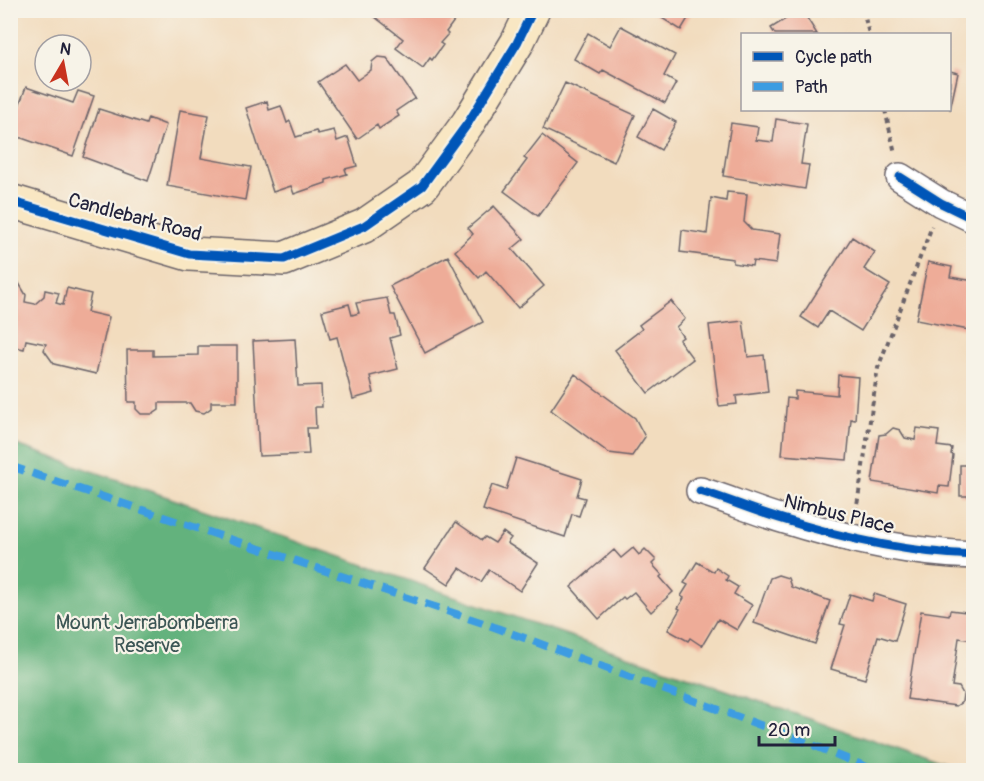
<svg xmlns="http://www.w3.org/2000/svg" width="984" height="781" font-family="Pangolin,sans-serif">
	<style>
		.forest { fill: #63b27d; stroke: #426a5c; stroke-width: 1.5 }
		.building { fill: #eeac98 }
		.lines { fill: none; stroke-linecap: round; stroke-linejoin: round }
		.street-casing { stroke: #6b6369; stroke-width: 30 }
		.secondary-casing { stroke: #6b6369; stroke-width: 36 }
		.path { stroke: #6b6369; stroke-width: 4; stroke-dasharray: 4.5 4.5; stroke-linecap: butt }
		.street { stroke: #fff; stroke-width: 27 }
		.secondary { stroke: #f9e7c3; stroke-width: 33 }
		.quiet { stroke: #3c9ce2; stroke-width: 8; stroke-dasharray: 15 8; stroke-linecap: butt }
		.cycleway-casing { stroke: #f7f3e8; stroke-width: 13 }
		.cycleway { stroke: #0057b8; stroke-width: 9 }
		.labels { text-anchor: middle; dominant-baseline: central; stroke-width: 4.5; stroke-linejoin: round; paint-order: stroke }
		.street-label { font-size: 20px; fill: #22223b; stroke: #f7f3e8 }
		.park-label { font-size: 20px; fill: #3c5655; stroke: #f7f3e8 }
	</style>
	<rect width="100%" height="100%" fill="#f7f3e8"/>
	<filter id="ink" filterUnits="userSpaceOnUse"><feTurbulence type="fractalNoise" baseFrequency=".0167" numOctaves="2"/><feDisplacementMap in="SourceGraphic" scale="12" xChannelSelector="R" yChannelSelector="G"/><feConvolveMatrix kernelMatrix="1 2 1 2 8 2 1 2 1" color-interpolation-filters="sRGB"/></filter>
	<filter id="wash" filterUnits="userSpaceOnUse"><feTurbulence type="fractalNoise" baseFrequency=".008" numOctaves="4" result="noise"/><feDisplacementMap in="SourceGraphic" scale="24" xChannelSelector="R" yChannelSelector="G"/><feGaussianBlur stdDeviation="1.35" result="paint"/><feColorMatrix in="noise" values="0 0 0 0 0 0 0 0 0 0 0 0 0 0 0 0 0 1.4 0 .05"/><feComposite in="paint" operator="in"/></filter>
	<g filter="url(#wash)">
		<rect width="100%" height="100%" fill="#f2dcbe"/>
		<path class="forest" d="M11,443L958,770H11Z"/>
		<g id="blocks">
			<path class="building" d="M366,10H462L446,32L448,34L440,43L443,45L432,60L430,58L423,68L396,48L403,39Z
				M649,10H693L681,30Z
				M800,10H802L817,34H775L771,28Z
				M621,26L675,55L664,76L676,83L665,103L603,70L600,74L574,59L588,33L610,46Z
				M378,57L387,58L415,98L396,111L399,116L379,129L377,125L357,139L318,82L345,64L357,80L371,70L372,62Z
				M950,71L958,73L950,110Z
				M565,83L635,115L614,162L543,129Z
				M26,87L73,103L78,91L94,96L73,156L10,134V103L19,106Z
				M267,101L269,110L281,106L287,123L290,121L296,137L316,131L318,134L334,130L337,141L348,137L357,166L345,169L347,174L326,180V183L294,194L291,186L273,192L246,108Z
				M99,109L146,124L148,118L166,125L148,181L83,157Z
				M653,109L676,122L661,150L638,137Z
				M180,110L209,115L201,158L251,167L245,200L167,186Z
				M776,119L807,124L801,164L809,165L805,189L723,176L731,123L758,127L756,140L773,142Z
				M542,135L578,163L538,216L504,191L527,160L524,158Z
				M727,192L747,194L744,222L752,230L780,234L776,264L753,261L752,266L733,263V259L680,252L682,230L707,234L711,198L726,201Z
				M494,206L524,239L512,249L544,286L518,308L486,271L479,278L455,251L473,234L468,228Z
				M852,237L875,252L864,269L890,285L861,331L829,311L818,328L801,317Z
				M448,256L483,322L425,353L390,286Z
				M928,262L952,267L950,277L974,281V331L916,320Z
				M10,278L17,280L26,295L25,302L35,304L44,296L45,290L59,293L56,303L63,305L67,288L91,294L87,312L109,317L96,374L54,364L44,350L46,344L26,340L24,349L11,346Z
				M387,298L391,315H395L400,335L390,338L398,369L370,376L374,393L353,399L337,337L330,339L322,311L349,304L352,315L359,313L356,303Z
				M671,301L685,319L676,327L683,337L679,340L693,359L648,393L615,350L642,329L639,325Z
				M743,321L748,357L764,355L768,392L736,396L737,404L719,406L709,325Z
				M295,339L298,386L321,385L322,407H315L316,428H307L309,454L259,456L253,341Z
				M198,346H237V402H211V408L204,413L195,411L190,403H159V410L153,414H141L136,409V402H128L127,350H153V356L198,355Z
				M575,374L635,418L645,437L632,456L609,453L551,410Z
				M838,375L858,377L855,420L851,419L847,460L782,455L787,398L795,399V391L837,395Z
				M893,428L900,430L905,438L915,440L917,428L939,431L937,446L952,448L951,454L953,455L949,487L939,486L938,493L872,482L879,435L886,434Z
				M971,435H974V496H960V465H971Z
				M516,458L582,479L577,496L585,498L579,516L572,514L565,537L483,510L492,485L506,490Z
				M456,522L482,540L485,537L495,543L503,532L511,538L507,543L538,563L520,591L489,570L481,582L460,568L449,584L425,568Z
				M633,548L639,555L645,549L656,560L652,564L662,575L660,577L673,592L651,612L634,592L625,599L623,597L599,619L571,587L614,550L621,558Z
				M697,562L714,572L716,568L728,576L726,580L738,587L734,594L752,605L737,630L718,619L702,646L690,638L688,641L668,630L680,609L678,608L684,598L681,596L688,585L684,583Z
				M778,575L788,578L791,587L830,601L815,644L754,623L770,578Z
				M850,594L872,601L874,594L906,604L895,641L878,636L865,679L831,669L845,625L840,624Z
				M950,610L974,613L972,640L959,638L952,686L959,687L963,694L962,702L956,706L907,699L921,611L949,615Z"/>
		</g>
	</g>
	<g filter="url(#ink)">
		<use href="#blocks" fill-opacity="0" stroke="#6b6369" stroke-width="1.5"/>
		<g class="lines">
			<defs>
				<path id="street" d="M900,177L941,203L974,219
					M700,491C727,499 752,510 779,518C842,538 907,553 974,555"/>
				<path id="secondary" d="M10,201L189,254L284,259L364,226L422,186L468,123L517,43L533,10"/>
			</defs>
			<use href="#street" class="street-casing"/>
			<use href="#secondary" class="secondary-casing"/>
			<path class="path" d="M863,10L869,34
				M885,110L895,153
				M856,512L878,368L932,226"/>
			<use href="#street" class="street"/>
			<use href="#secondary" class="secondary"/>
			<path class="quiet" d="M10,466L489,625L798,739L874,770"/>
			<defs>
				<path id="cycleway" d="M900,177L941,203L974,219
					M10,201L189,254L284,259L364,226L422,186L468,123L517,43L533,10
					M700,491C727,499 752,510 779,518C842,538 907,553 974,555"/>
			</defs>
			<use href="#cycleway" class="cycleway-casing"/>
			<use href="#cycleway" class="cycleway"/>
		</g>
	</g>
	<g class="labels">
		<g class="street-label">
			<text transform="translate(135 217) rotate(15)">Candlebark Road</text>
			<text transform="translate(839 514) rotate(14)">Nimbus Place</text>
		</g>
		<g class="park-label">
			<text x="147" y="622">Mount Jerrabomberra<tspan x="147" dy="23">Reserve</tspan></text>
		</g>
	</g>
	<rect width="984" height="781" fill="none" stroke="#f7f3e8" stroke-width="36"/>
	<rect x="741" y="33" width="210" height="78" fill="#f7f3e8" stroke="#a29fa3" stroke-width="1.5"/>
	<rect x="753" y="52" width="30" height="9" fill="#0057b8" stroke="#a29fa3" stroke-width="1.5"/>
	<text x="795" y="63" font-size="18" fill="#22223b">Cycle path</text>
	<rect x="753" y="82" width="30" height="9" fill="#3c9ce2" stroke="#a29fa3" stroke-width="1.5"/>
	<text x="795" y="93" font-size="18" fill="#22223b">Path</text>
	<g transform="translate(63 63) rotate(10)"><circle r="28" fill="#f7f3e8" stroke="#a29fa3" stroke-width="1.5"/>
	<path d="M0-4.5L10 22L0 15L-10 22Z" fill="#c8321e"/>
	<text y="-9" font-size="16" font-weight="bold" text-anchor="middle" fill="#22223b">N</text>
	</g>
	<path d="M759 736v9h76v-9" fill="none" stroke="#22223b" stroke-width="3"/>
	<text x="768" y="736" font-size="18" fill="#22223b" stroke="#f7f3e8" stroke-width="4.5" paint-order="stroke">20 m</text>
</svg>
